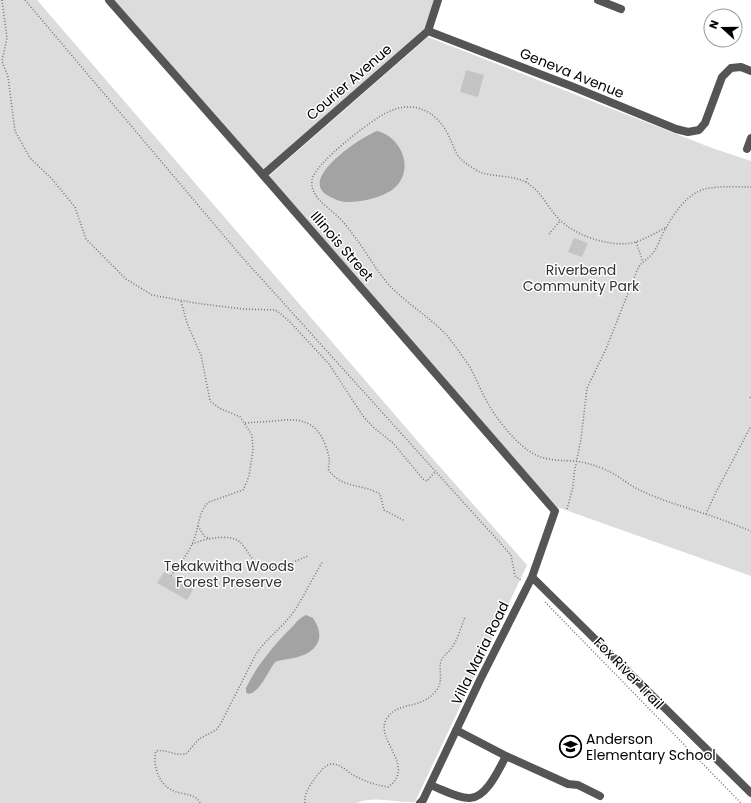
<svg xmlns="http://www.w3.org/2000/svg" width="751" height="803" font-family="Poppins,sans-serif">
	<style>
		.green { fill: #dcdcdc }
		.water { fill: #a3a3a3 }
		.building { fill: #c4c4c4 }
		.lines { fill: none; stroke-linecap: round; stroke-linejoin: round }
		.path { stroke: #777; stroke-width: 1.5; stroke-dasharray: 1 2; stroke-linecap: butt }
		.minor { stroke: #555; stroke-width: 8 }
		.labels { text-anchor: middle; dominant-baseline: central; stroke-width: 3; stroke-linejoin: round; paint-order: stroke }
		.street-label { font-size: 14px; fill: #000; stroke: #fff }
		.park-label { font-size: 14px; fill: #333; stroke: #fff }
		.poi-label { font-size: 14px; fill: #000; stroke: #fff; text-anchor: start }
	</style>
	<rect width="100%" height="100%" fill="#fff"/>
	<path class="green" d="M0,0H37L433,459L527,565L415,802C395,803 374,795 356,803H0Z
		M114,0H435L425,28L263,170Z
		M428,37L712,148L751,161V576L557,507L407,337L269,176Z"/>
	<path class="water" d="M377,131C399,136 413,164 399,183C389,197 363,202 346,202C340,202 332,198 327,195C298,178 363,136 377,131Z
		M306,615L313,618C326,637 318,651 298,657C290,659 283,659 275,662C268,671 260,693 248,694L246,692V688C257,665 274,645 292,627C297,622 299,618 306,615Z"/>
	<path class="building" d="M466,70L484,75L478,97L460,92Z
		M574,238L588,243L582,257L568,252Z
		M164,572L194,588L187,600L157,583Z"/>
	<g class="lines">
		<path class="path" d="M2,0L7,38L2,61L8,77L15,131L30,158L52,179L75,207L86,239L126,279L152,295L195,303L242,309L275,310L280,313L290,322L329,364L363,416L373,427L393,443L423,479L427,481L435,472
			M25,0L241,256L511,555L515,576L522,581
			M526,182L528,177
			M665,228C655,233 644,240 632,243C610,247 576,236 560,220C549,210 543,194 530,185C515,173 492,179 476,170C470,166 464,163 459,157C454,150 452,142 448,134C435,110 413,100 388,112C372,119 314,164 312,180C310,197 327,206 337,216C344,222 349,229 354,236C367,252 376,271 390,286C408,305 432,318 449,338C456,347 463,357 470,367C476,378 480,389 486,400C495,417 513,440 529,451C544,461 556,460 574,461C584,462 594,465 604,469C619,475 629,486 644,492C663,501 683,506 702,513C719,518 735,525 751,531
			M549,234L560,221
			M636,242L643,262
			M750,397L751,399
			M245,423C255,422 264,422 274,421C297,418 315,419 325,444C328,453 331,459 328,469C341,489 361,483 380,494L384,510L405,521
			M567,509L573,487L574,474L581,439L587,388L606,349L638,268C642,262 648,259 653,253C658,246 661,236 666,228C675,211 690,190 710,188C724,186 738,187 751,187
			M706,514L716,492L751,426
			M198,526L204,536L210,539
			M192,544C204,539 230,533 240,542C249,551 252,565 266,567C281,569 295,561 308,556
			M171,576C179,565 188,554 193,542C199,529 198,511 209,502L243,490L245,486L249,476L253,450L252,435L240,417L219,408L210,401L201,355L187,323L181,301
			M545,602L741,803
			M200,803C192,787 168,802 157,772C155,765 154,757 156,751C166,749 175,756 186,754L199,739L216,730L220,725L256,654C267,638 284,626 295,610C305,594 313,577 323,561
			M305,803C304,793 310,786 315,778C320,772 326,763 334,764C341,765 347,771 353,775C364,781 375,785 388,787C417,767 375,740 386,720C396,701 419,710 434,693C445,682 438,673 441,661C443,656 447,654 450,650C458,640 461,627 465,617"/>
		<path class="minor" d="M109,0L263,175L555,511L532,577L480,680L423,800L420,803
			M598,0L621,9
			M428,31L571,86L676,129L688,132L699,130L705,123L722,77L731,68L741,67L751,71
			M747,149L751,138
			M263,175L428,31L438,0
			M532,577L751,793
			M456,730L506,756L568,784L578,785L600,796
			M430,785C442,789 456,798 469,798C486,799 499,769 506,756"/>
	</g>
	<defs>
		<symbol id="school-ring" viewBox="-11 -11 22 22"><circle r="9.5" fill="#fff" stroke="#000" stroke-width="1.5"/><path d="M0-5L7-2L0 1L-7-2ZM-4 1L0 2.5L4 1V4Q0 6-4 4Z" fill="#000"/></symbol>
	</defs>
	<g fill-rule="evenodd">
		<use href="#school-ring" x="558" y="734" width="25" height="25"/>
	</g>
	<g class="labels">
		<g class="street-label">
			<text transform="translate(572 73) rotate(22)">Geneva Avenue</text>
			<text transform="translate(349 82) rotate(-41)">Courier Avenue</text>
			<text transform="translate(342 246) rotate(49)">Illinois Street</text>
			<text transform="translate(480 653) rotate(-64)">Villa Maria Road</text>
			<text transform="translate(629 673) rotate(46)">Fox River Trail</text>
		</g>
		<g class="park-label">
			<text x="581" y="270">Riverbend<tspan x="581" dy="16">Community Park</tspan></text>
			<text x="229" y="566">Tekakwitha Woods<tspan x="229" dy="16">Forest Preserve</tspan></text>
		</g>
		<g class="poi-label">
			<text x="586" y="739">Anderson<tspan x="586" dy="16">Elementary School</tspan></text>
		</g>
	</g>
	<g transform="translate(723 28) rotate(291)"><circle r="19" fill="#ffffff" stroke="#999999"/>
	<path d="M0-3L7 15L0 10L-7 15Z" fill="#000000"/>
	<text y="-6" font-size="11" font-weight="bold" text-anchor="middle" fill="#000000">N</text>
	</g>
</svg>
